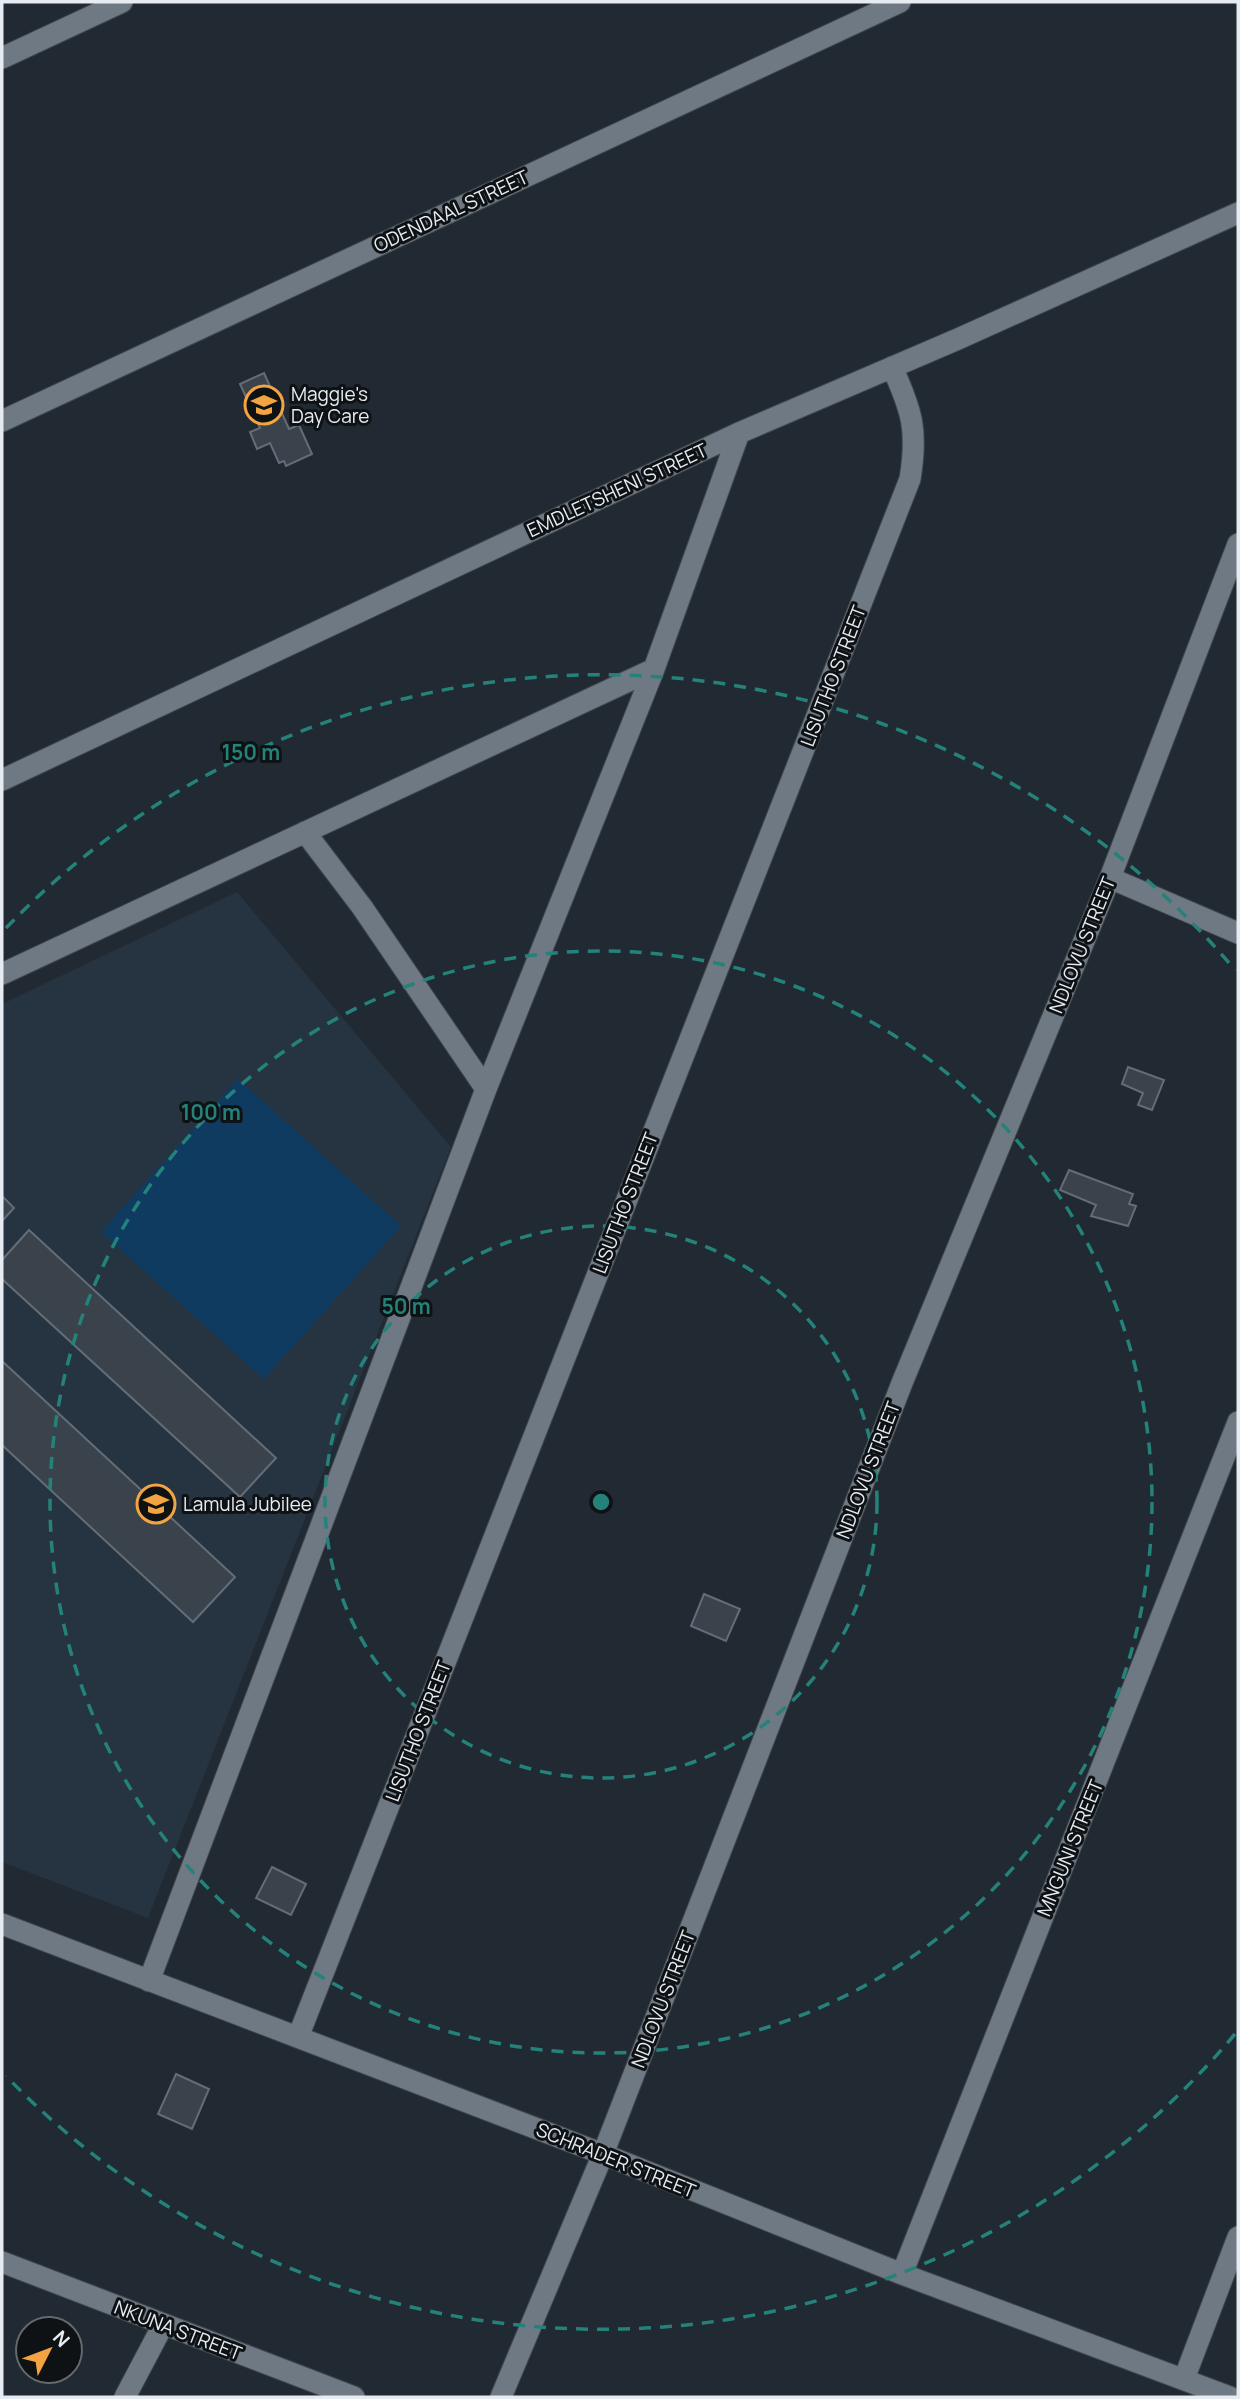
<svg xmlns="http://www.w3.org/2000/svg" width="1240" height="2399" font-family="Manrope,sans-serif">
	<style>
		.built { fill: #263441 }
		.pitch { fill: #0f3b61 }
		.building { fill: #3a434c; stroke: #646d77; stroke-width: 2 }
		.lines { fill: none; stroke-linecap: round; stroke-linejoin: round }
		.minor-casing { stroke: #3f464e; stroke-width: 23 }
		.minor { stroke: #6f7983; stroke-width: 21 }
		.ring { fill: none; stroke: #24827b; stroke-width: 3.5; stroke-dasharray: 12 9 }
		.labels { text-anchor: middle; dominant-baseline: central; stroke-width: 6; stroke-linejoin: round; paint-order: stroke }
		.street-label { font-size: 19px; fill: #e6ecf1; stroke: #0e1215 }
		.poi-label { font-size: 19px; fill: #e6ecf1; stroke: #0e1215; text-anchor: start }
		.centre { fill: #24827b; stroke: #0e1215; stroke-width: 3.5 }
		.ring-label { font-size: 21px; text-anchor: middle; font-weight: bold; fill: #24827b; stroke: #0e1215; stroke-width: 6; stroke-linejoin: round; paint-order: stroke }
	</style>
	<rect width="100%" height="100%" fill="#212932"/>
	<path class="built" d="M237,892L451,1147L148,1918L2,1862V1004Z"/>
	<path class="pitch" d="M238,1079L401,1226L264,1379L101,1232Z"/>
	<path class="building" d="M264,373L289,429L299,425L312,454L286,466L284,461L279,463L270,443L257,449L250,432L260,428L240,384Z
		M1128,1067L1164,1080L1152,1110L1138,1105L1143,1093L1122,1084Z
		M1069,1170L1133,1194L1129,1204L1136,1206L1128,1226L1091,1216L1096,1205L1060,1190Z
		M2,1196L14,1208L2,1221Z
		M29,1230L276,1458L240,1497L2,1279V1260Z
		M2,1361L235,1577L193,1622L2,1445Z
		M704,1594L740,1609L726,1641L691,1626Z
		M272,1867L306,1884L291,1915L256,1898Z
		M176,2074L209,2089L192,2129L158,2114Z"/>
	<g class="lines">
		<defs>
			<path id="minor" d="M2,58L122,2
				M2,421L900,2
				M2,780L739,433L958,339L1238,213
				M305,832L362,907L486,1089
				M1110,878L1238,933
				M2,974L654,669
				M2,1924L603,2154L902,2274L1230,2397
				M149,1981L486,1089L654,669L739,433
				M298,2037L910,479C918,430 912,411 892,367
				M2,2262L354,2397
				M902,2274L1238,1422
				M1184,2379L1238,2237
				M125,2397L163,2325
				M501,2397L603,2154L902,1383L1110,878L1238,544"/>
		</defs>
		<use href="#minor" class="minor-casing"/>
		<use href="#minor" class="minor"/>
	</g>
	<g class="ring">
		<circle cx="601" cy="1502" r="276"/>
		<circle cx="601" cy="1502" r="551"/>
		<path d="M1235 2034A827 827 0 0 1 6 2076M6 928A827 827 0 0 1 1235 970"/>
	</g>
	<defs>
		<symbol id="school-ring" viewBox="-11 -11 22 22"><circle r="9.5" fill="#0e1215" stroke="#f3a442" stroke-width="1.5"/><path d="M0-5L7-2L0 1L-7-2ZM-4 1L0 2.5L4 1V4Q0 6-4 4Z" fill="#f3a442"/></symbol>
	</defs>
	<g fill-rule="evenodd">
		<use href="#school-ring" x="242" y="383" width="44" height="44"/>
		<use href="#school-ring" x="134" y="1482" width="44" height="44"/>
	</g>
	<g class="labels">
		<g class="street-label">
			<text transform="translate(451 211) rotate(-25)">ODENDAAL STREET</text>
			<text transform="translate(617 490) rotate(-25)">EMDLETSHENI STREET</text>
			<text transform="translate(833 676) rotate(-69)">LISUTHO STREET</text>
			<text transform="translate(1082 945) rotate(-68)">NDLOVU STREET</text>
			<text transform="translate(625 1203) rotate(-69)">LISUTHO STREET</text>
			<text transform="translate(868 1470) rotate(-69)">NDLOVU STREET</text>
			<text transform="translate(418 1731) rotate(-69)">LISUTHO STREET</text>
			<text transform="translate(1070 1848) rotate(-68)">MNGUNI STREET</text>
			<text transform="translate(663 1999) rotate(-69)">NDLOVU STREET</text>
			<text transform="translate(616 2160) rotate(22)">SCHRADER STREET</text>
			<text transform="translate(178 2330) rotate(21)">NKUNA STREET</text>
		</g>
		<g class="poi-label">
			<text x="291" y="394">Maggie's<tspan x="291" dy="22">Day Care</tspan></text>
			<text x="183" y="1504">Lamula Jubilee</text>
		</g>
	</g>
	<circle cx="601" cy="1502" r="10" class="centre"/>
	<g class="ring-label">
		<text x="251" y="760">150 m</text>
		<text x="211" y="1120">100 m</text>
		<text x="406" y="1314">50 m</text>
	</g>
	<rect width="1240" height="2399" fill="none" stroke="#e6ecf1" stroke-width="7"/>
	<g transform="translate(49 2350) rotate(48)"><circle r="33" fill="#0e1215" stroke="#64696d" stroke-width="2"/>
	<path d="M0-5L12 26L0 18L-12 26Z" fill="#f3a442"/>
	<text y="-10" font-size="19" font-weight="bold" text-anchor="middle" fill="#e6ecf1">N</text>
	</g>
</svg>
